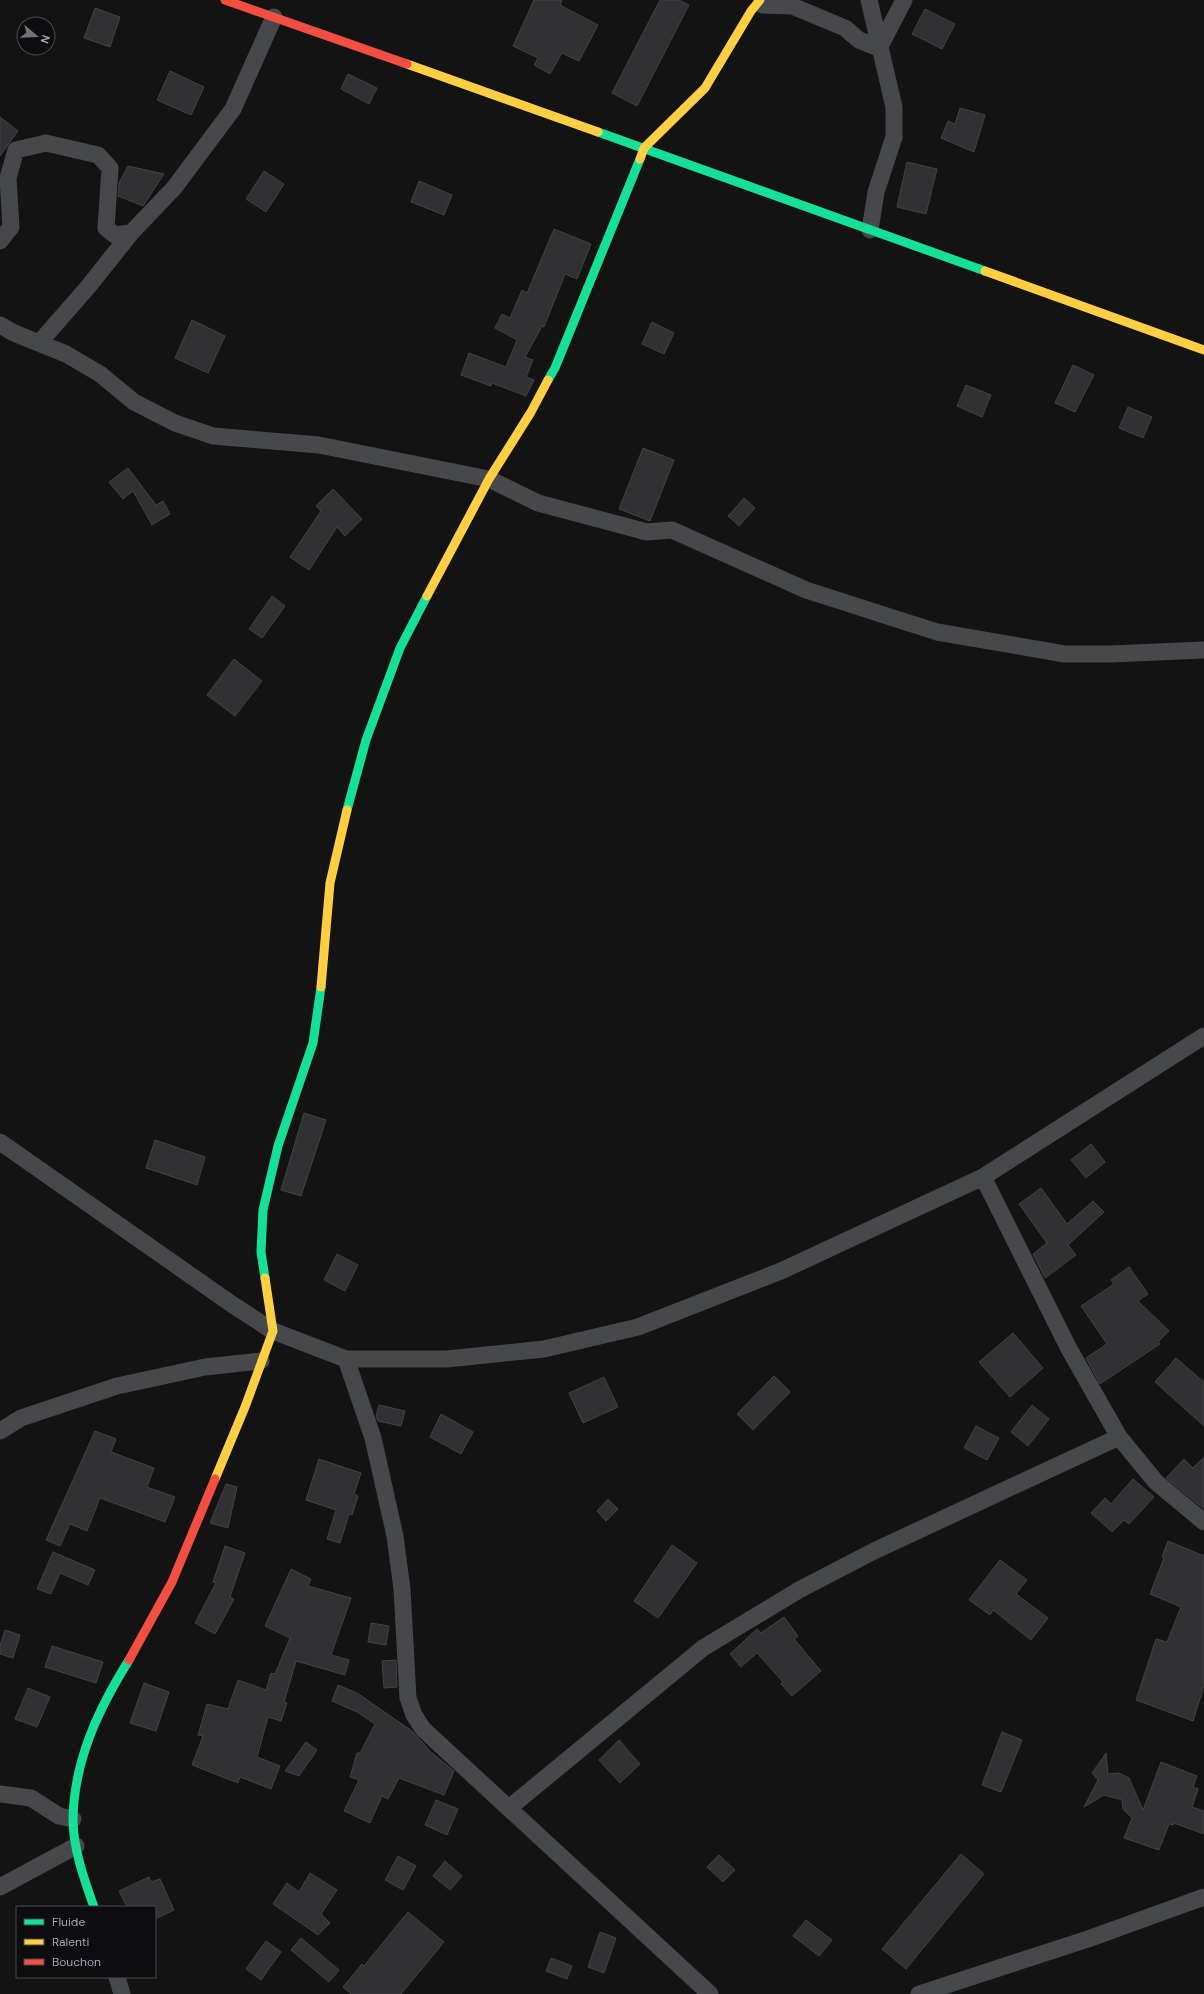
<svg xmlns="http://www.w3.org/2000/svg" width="1204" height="1994" font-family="'DM Sans',sans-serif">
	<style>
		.building { fill: #313133; stroke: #414347 }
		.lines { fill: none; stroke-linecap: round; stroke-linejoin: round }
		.street { stroke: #46484c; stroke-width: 17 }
		.fast { stroke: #16e098; stroke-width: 9 }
		.slow { stroke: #ffcf43; stroke-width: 9 }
		.jam { stroke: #f24e42; stroke-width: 9 }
	</style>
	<rect width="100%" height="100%" fill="#131313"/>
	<path class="building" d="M534,0H562L560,5L598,25L579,61L562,53L550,74L534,65L538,58L513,46Z
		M660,0H679L689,5L637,106L612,93Z
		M95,8L120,17L110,47L84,38Z
		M925,9L955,24L942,49L912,34Z
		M170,71L204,87L191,115L157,100Z
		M348,74L377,88L369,104L341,89Z
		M960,108L985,115L974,152L941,138L948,121L955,124Z
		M0,117L18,131L0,156Z
		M907,162L937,169L926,214L897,207Z
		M128,166L164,174L143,206L118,196L119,183Z
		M264,171L284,184L266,212L246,199Z
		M419,181L452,195L444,215L411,202Z
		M554,229L591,244L577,279L565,274L544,327L542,326L525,357L533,360L526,377L534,380L526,396L492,383L491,386L461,375L469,353L506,367L517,340L495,328L502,314L510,318L522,290L527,293Z
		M192,320L225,336L208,373L175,358Z
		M652,322L674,333L664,354L642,344Z
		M1073,365L1094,375L1075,412L1055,403Z
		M966,385L991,395L982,417L957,406Z
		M1128,407L1152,417L1143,438L1119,428Z
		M643,448L674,460L650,521L619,509Z
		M128,468L156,505L163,501L170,514L152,525L133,491L123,499L109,482Z
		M333,489L362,519L345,536L337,527L309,570L290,557L321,511L316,506Z
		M744,498L755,508L739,526L728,516Z
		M272,596L285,606L262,638L249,629Z
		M234,659L262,681L235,716L207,695Z
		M304,1113L326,1120L301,1196L281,1190Z
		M155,1140L205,1157L197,1185L146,1168Z
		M1091,1144L1105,1162L1086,1178L1071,1160Z
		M1041,1188L1067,1224L1093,1201L1104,1212L1068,1245L1076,1255L1045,1278L1033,1254L1047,1243L1019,1204Z
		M337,1254L358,1265L345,1291L324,1280Z
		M1129,1267L1148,1294L1138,1301L1169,1331L1158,1342L1160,1344L1100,1384L1086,1358L1107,1344L1081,1306L1114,1284L1111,1280Z
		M1013,1333L1043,1368L1010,1397L979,1362Z
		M1176,1358L1204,1382V1426L1155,1382Z
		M774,1376L790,1392L753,1430L737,1414Z
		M604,1377L618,1407L583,1423L569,1393Z
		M379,1405L405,1411L401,1426L378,1421L376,1416Z
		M1032,1405L1049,1419L1028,1446L1011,1432Z
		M441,1414L473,1432L461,1454L430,1437Z
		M976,1426L999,1438L987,1460L964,1448Z
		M95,1431L116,1439L111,1452L154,1468L147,1487L175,1497L165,1522L100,1498L87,1531L70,1524L60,1546L46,1540Z
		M1204,1457V1509L1166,1478L1184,1459L1193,1468Z
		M319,1459L361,1473L354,1494L358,1496L352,1515L349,1514L340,1543L327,1539L336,1510L306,1500Z
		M1133,1479L1154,1497L1129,1524L1124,1520L1112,1532L1091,1513L1105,1498L1111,1504Z
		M226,1484L237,1487L228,1528L210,1523Z
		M608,1499L618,1509L606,1521L597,1511Z
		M1168,1541L1204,1556V1686L1193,1721L1136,1700L1156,1639L1167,1642L1181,1607L1150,1594L1164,1558L1162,1557Z
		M672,1545L697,1563L658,1618L634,1601Z
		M225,1546L245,1553L230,1597L234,1599L215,1634L195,1623L216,1583L213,1582Z
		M53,1552L95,1570L88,1585L60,1573L51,1594L37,1589Z
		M1000,1560L1027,1580L1016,1594L1048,1618L1031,1640L993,1610L990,1615L969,1600Z
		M291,1569L311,1579L308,1586L351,1598L331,1655L349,1660L345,1675L296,1661L284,1702L287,1703L281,1721L268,1717L257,1757L280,1766L271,1789L240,1777L238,1783L192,1765L203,1736L198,1735L207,1704L228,1709L238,1680L266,1690L271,1673L275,1674L290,1638L265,1626Z
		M784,1617L798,1636L794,1639L821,1671L792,1696L781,1684L783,1682L757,1653L741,1667L730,1654L757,1629L761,1633Z
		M371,1623L389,1626L386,1645L368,1642Z
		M5,1630L20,1635L13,1658L0,1654V1646Z
		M52,1646L103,1662L96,1683L45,1667Z
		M396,1660L397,1687L384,1688L382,1661Z
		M144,1683L169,1692L156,1731L130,1723Z
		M338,1685L357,1693L412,1731L431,1752L454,1771L444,1795L399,1778L388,1799L382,1796L370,1823L344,1811L359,1780L350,1777L357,1753H360L375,1724L357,1712L332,1701Z
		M28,1688L50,1697L37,1727L15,1719Z
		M1002,1732L1022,1740L1001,1792L982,1785Z
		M619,1740L640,1764L620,1783L599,1760Z
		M306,1742L317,1750L299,1776L285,1771Z
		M1106,1753L1108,1774L1119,1773L1129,1778L1143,1810L1161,1762L1197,1776L1193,1787L1198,1789L1192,1807L1204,1811V1834L1174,1823L1173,1825L1169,1824L1159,1850L1124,1838L1132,1818L1123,1809L1122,1800L1104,1795L1084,1807L1098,1780L1092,1773Z
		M436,1800L458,1809L447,1835L425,1825Z
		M961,1854L984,1874L906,1969L882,1949Z
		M719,1855L735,1870L723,1882L707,1867Z
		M398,1856L416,1866L403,1890L385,1880Z
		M445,1861L462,1876L450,1890L433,1876Z
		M310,1873L337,1890L321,1914L330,1923L318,1935L273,1904L287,1883L299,1892Z
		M149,1877L151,1882L160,1879L174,1910L155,1919V1907H127L119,1891Z
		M408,1912L444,1942L401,1994H351L343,1987L362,1964L364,1966Z
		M806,1920L832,1940L819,1956L793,1936Z
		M600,1932L616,1938L604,1973L588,1967Z
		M301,1938L339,1970L329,1982L291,1950Z
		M266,1941L281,1952L261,1980L246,1969Z
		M551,1958L572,1966L567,1979L546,1971Z"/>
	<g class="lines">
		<path class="street" d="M763,0L762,5L792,6L845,28L859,40L879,48L904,0
			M869,0L894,107V137L876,192L870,230
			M0,241L11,227L8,178L16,150L46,143L98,155L110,168L106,228L115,235L131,233
			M0,325L14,333L66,354L100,374L134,402L175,423L213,436L319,445L489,479L538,503L647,532L672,530L806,590L937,632L1065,654H1111L1204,650
			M39,343L88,287L131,233L174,188L233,109L274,17
			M0,1142L233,1305L273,1331L346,1359H447L544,1349L638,1327L781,1271L983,1177L1204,1036
			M983,1177L1068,1347L1119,1437L1156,1482L1204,1522
			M346,1359L373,1438L395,1536L402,1589L408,1698L414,1715L423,1729L710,1994
			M0,1431L21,1418L117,1386L205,1367L261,1361
			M0,1794L31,1798L59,1816L73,1819
			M509,1808L703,1648L799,1590L874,1551L1119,1437
			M0,1887L76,1846
			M117,1977L122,1994
			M919,1994L1088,1939L1204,1897"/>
		<path class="fast" d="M598,132L985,271
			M548,380L555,368L640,159
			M347,810L366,740L400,648L427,596
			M265,1278L261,1252L263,1210L278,1146L313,1043L321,987
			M94,1907C84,1879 73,1848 73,1819C74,1760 99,1708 129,1660"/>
		<path class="slow" d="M407,64L598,132
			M640,159L644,148L705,88L751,11L760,0
			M985,271L1204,350
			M427,596L489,479L531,412L548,380
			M321,987L330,883L347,810
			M215,1479L245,1407L273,1331L265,1278"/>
		<path class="jam" d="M225,0L407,64
			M129,1660L172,1582L215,1479"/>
	</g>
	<rect x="16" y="1906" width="140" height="72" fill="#0d0d0f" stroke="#494b52"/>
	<rect x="24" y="1919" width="20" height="6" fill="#16e098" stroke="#494b52"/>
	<text x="52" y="1926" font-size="12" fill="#a2a8b6">Fluide</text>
	<rect x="24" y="1939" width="20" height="6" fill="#ffcf43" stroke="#494b52"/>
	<text x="52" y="1946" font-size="12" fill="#a2a8b6">Ralenti</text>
	<rect x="24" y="1959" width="20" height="6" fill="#f24e42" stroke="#494b52"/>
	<text x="52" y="1966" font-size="12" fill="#a2a8b6">Bouchon</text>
	<g transform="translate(36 36) rotate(109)"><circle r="19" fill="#0d0d0f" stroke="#494b52"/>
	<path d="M0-3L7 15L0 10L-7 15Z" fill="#70747d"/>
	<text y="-6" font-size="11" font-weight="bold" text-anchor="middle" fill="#a2a8b6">N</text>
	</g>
</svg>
